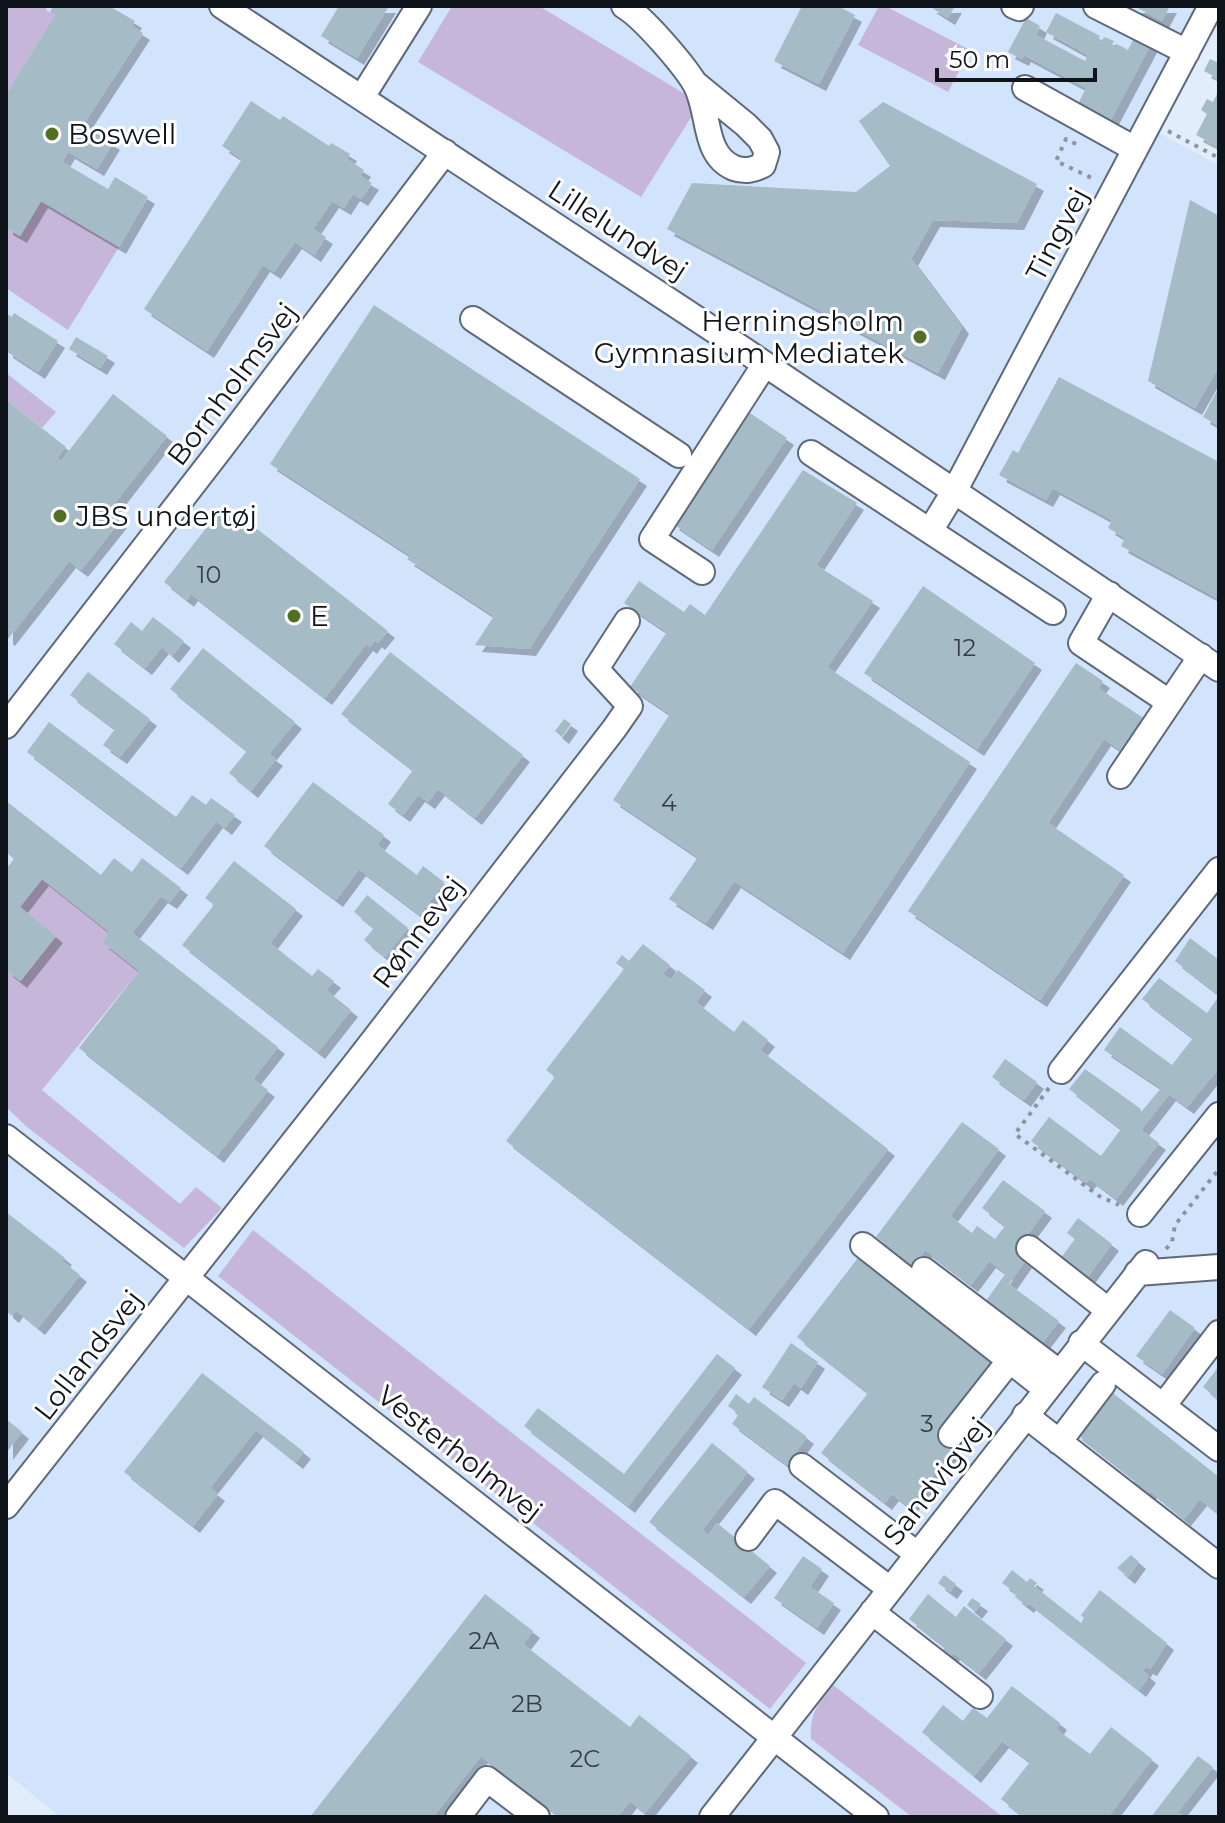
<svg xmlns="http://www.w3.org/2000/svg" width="1225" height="1823" font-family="Montserrat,sans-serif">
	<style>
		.built { fill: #d1e4fc }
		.green { fill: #c6b6da }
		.building { fill: #a5bbc6; filter: url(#shadow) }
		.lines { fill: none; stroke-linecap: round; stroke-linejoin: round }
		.minor-casing { stroke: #5e6a7a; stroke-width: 28 }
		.path { stroke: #8c94a0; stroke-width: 4; stroke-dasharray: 4 6; stroke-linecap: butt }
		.minor { stroke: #fff; stroke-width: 24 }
		.poi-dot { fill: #526f24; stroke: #fff; stroke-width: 3 }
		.labels { text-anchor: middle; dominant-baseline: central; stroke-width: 6; stroke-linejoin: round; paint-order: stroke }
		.number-label { font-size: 24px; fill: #343e45 }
		.poi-label { font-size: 28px; fill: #0f141a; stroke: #fff; text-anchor: start }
		.street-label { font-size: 28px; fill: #0f141a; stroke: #fff }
	</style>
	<defs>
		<filter id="shadow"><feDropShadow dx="7" dy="7" stdDeviation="0" flood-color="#0004"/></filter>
	</defs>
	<rect width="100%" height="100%" fill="#e2edfc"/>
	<path class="built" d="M6,6H1203L1142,124L1219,165V1817H60L6,1773Z"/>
	<path class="green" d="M6,6H47L46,10L55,15L6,94Z
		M452,6H539L700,103L641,197L418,62Z
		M879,6H885L970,50L948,92L858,45Z
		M41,201L119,247L68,330L6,288V228L20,236Z
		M6,373L56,412L42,428L6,400Z
		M42,879L109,932L102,942L139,971L42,1090L180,1204L196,1187L222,1208L184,1248L27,1127L6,1107V970L21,981L56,936L20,907Z
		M253,1230L806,1663L770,1709L218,1276Z
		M833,1685L1003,1817H912L811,1739C809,1715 818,1703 833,1685Z"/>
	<path class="building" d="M53,6H109L135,21L132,26L143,33L83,125L113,143L97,169L68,152L62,162L108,189L115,177L148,197L119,247L41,201L20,236L6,228V94L55,15L50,12Z
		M339,6H389L357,58L321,36Z
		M802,6H838L855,15L819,84L774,61Z
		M929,6H955L948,18Z
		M1134,6H1170L1162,21Z
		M1056,13L1100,36L1098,41L1101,42L1104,37L1114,41L1111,46L1117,44L1128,50L1136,34L1152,42L1107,127L1075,110L1086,88L1024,55L1022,59L1008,52L1026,18L1040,26L1036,35L1085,61L1088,55L1046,32Z
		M1210,59L1219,63V79L1204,71Z
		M1219,90V147L1196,135L1207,114L1201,110L1207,99L1213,102Z
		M251,101L280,120L283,116L329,146L331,143L350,154L347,159L364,170L360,176L372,183L361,199L353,194L344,208L332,201L313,229L326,237L314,255L295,242L274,272L263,265L207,351L144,309L242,159L222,146Z
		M883,102L1037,184L1017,223L933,220L911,259L962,327L938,373L667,229L692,183L856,192L890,166L859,121Z
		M1190,200L1219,216V366L1195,408L1148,381Z
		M374,305L640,479L529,649L475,645L494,616L407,559L411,556L270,464Z
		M14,313L58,341L38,372L6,351V316L7,314L12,317Z
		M76,337L108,356L100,368L69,349Z
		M1059,377L1219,462V599L1121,546L1125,538L1108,528L1112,520L1053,488L1046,500L999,475L1013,450L1018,453Z
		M1219,387V426L1203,417Z
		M113,394L167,436L108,512L120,521L81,570L69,561L8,639L6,637V400L66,447L57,458L61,461Z
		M747,411L787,438L712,550L672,523Z
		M803,470L857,503L816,565L873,601L827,667L970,762L843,953L734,881L706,923L669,899L698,857L613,800L670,714L630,687L667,632L624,603L639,581L684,612L690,604L705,615Z
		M225,504L388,631L378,643L375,640L370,647L366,644L325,698L191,594L187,600L164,582Z
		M923,586L1035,663L977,749L864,673Z
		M153,617L184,641L172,656L162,647L145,668L114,644L131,622L142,631Z
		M203,648L295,722L269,754L276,759L251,791L229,773L247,751L170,689Z
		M390,652L523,755L475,818L438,789L428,802L418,795L403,815L388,804L413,770L341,714Z
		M1076,663L1103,681L1098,688L1151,723L1129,756L1104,739L1048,823L1124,875L1040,1000L908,911Z
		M88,672L150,719L120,757L103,745L115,729L70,695Z
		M564,719L571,724L562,737L555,731Z
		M49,722L176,817L192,795L206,805L211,798L235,815L225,828L216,821L181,868L27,752Z
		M313,782L384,835L377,845L417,875L423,866L444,882L420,915L359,869L336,900L264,846Z
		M6,801L101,875L114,858L132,872L142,858L181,888L170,902L161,896L132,933L278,1047L253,1079L268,1090L217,1156L79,1048L139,971L102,942L109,932L42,879L20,907L56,936L20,981L6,970V869L14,859L6,852Z
		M234,861L296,909L270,943L312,976L318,969L334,981L326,990L351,1010L318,1052L182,945L214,905L205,898Z
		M367,895L408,928L385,957L364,940L374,928L354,912Z
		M1190,938L1219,960V995L1175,961Z
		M643,944L670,965L663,974L671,980L678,970L705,990L696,1002L734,1032L743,1020L768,1040L760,1050L888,1149L749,1329L506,1141L555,1077L546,1070L624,969L616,963L622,955L629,961Z
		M1159,978L1207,1013L1219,996V1068L1187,1107L1169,1094L1141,1130L1159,1143L1116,1199L1090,1179L1086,1183L1031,1141L1049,1117L1101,1156L1121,1129L1069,1089L1085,1069L1141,1109L1133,1122L1161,1088L1104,1050L1120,1027L1172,1065L1193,1038L1142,999Z
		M1005,1059L1037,1082L1024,1100L992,1077Z
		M962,1122L999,1149L950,1216L972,1233L977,1226L995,1239L1005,1226L982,1208L1003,1180L1045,1211L1014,1253L1025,1261L1009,1284L1059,1321L1039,1347L983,1305L1006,1273L989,1261L971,1285L925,1250L914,1266L876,1237Z
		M6,1212L65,1258L62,1261L80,1275L38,1328L16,1310L12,1316L6,1311Z
		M1078,1218L1112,1244L1086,1279L1060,1259L1075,1239L1067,1233Z
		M861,1254L999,1361L942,1435L956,1446L909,1507L892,1494L885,1503L821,1453L868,1393L797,1337Z
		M1170,1310L1195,1328L1162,1374L1136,1356Z
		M791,1343L818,1362L801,1388L794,1383L782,1400L762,1387Z
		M717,1354L735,1368L628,1506L524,1426L538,1408L624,1474Z
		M1219,1366V1400L1203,1387Z
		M202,1373L304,1452L296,1462L256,1430L210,1488L218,1494L193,1526L124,1472Z
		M1109,1390L1219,1477V1514L1200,1499L1184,1519L1150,1491L1146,1497L1131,1485L1135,1480L1075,1433Z
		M736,1394L749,1404L754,1397L807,1437L787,1465L732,1424L739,1414L728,1406Z
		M6,1419L22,1432L6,1453Z
		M712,1443L748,1472L702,1530L708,1535L717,1523L770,1566L744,1597L649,1522Z
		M1131,1555L1139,1562L1128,1577L1117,1568Z
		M803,1556L822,1569L810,1587L834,1603L817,1628L774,1598Z
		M1012,1570L1027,1582L1030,1578L1037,1583L1034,1586L1081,1623L1084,1618L1081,1615L1100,1590L1167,1643L1150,1669L1146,1667L1143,1671L1149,1676L1139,1690L1029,1603L1027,1606L1015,1597L1017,1594L1002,1583Z
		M944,1575L956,1584L950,1592L938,1583Z
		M485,1594L533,1631L523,1644L630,1727L639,1715L691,1756L645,1813L630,1801L618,1817H560L481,1756L433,1817H310Z
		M928,1594L956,1617L964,1606L1006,1639L979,1673L953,1653L949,1658L941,1652L945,1647L909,1619Z
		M972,1598L981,1604L975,1612L967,1605Z
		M1012,1686L1060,1723L1056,1729L1090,1754L1111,1727L1152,1759L1108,1817H1024L1001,1799L1030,1762L1002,1741L974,1776L922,1732L943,1705L963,1721L973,1708L987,1718Z
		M1198,1756L1213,1767L1178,1812L1184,1817H1151Z"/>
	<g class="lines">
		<defs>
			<path id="minor" d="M222,6L738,346L1219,669
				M624,6C643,17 682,63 694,82C711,109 701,154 734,168C745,172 753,170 763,165L767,152L760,139L746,125L696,84
				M1014,6L1019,8L1021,6
				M1096,6L1187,52
				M1025,88L1135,149
				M362,97L419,6
				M473,319L679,455
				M811,453L1053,612
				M930,531L955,490L1211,6
				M702,572L652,539L765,364
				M1109,594L1081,643L1169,702
				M6,726L219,451L445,152
				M1120,776L1201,656
				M1061,1071L1219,870
				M6,1137L876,1817
				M1140,1214L1219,1115
				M863,1245L1046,1389
				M1029,1248L1108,1310
				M924,1270L1059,1372
				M1137,1273L1219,1267
				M1081,1343L1219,1449
				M1163,1406L1219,1333
				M1025,1415L1219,1566
				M951,1435L1010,1360
				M1059,1442L1103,1384
				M802,1466L917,1554
				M6,1506L355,1064L614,729L630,706L596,669L627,621
				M748,1538L775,1502L890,1589
				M872,1612L980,1696
				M458,1817L487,1779L537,1817
				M712,1817L1146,1263"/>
		</defs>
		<use href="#minor" class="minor-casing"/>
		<path class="path" d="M1168,131L1219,158
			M1076,144L1066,139L1056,161L1096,180
			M1049,1088L1015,1134L1099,1196L1119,1205
			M1166,1249L1172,1242L1175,1225L1219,1169"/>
		<use href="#minor" class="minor"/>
	</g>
	<g class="poi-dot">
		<circle cx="52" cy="134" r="8"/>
		<circle cx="920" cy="337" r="8"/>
		<circle cx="60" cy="516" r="8"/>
		<circle cx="294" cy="616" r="8"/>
	</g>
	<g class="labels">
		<g class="number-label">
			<text x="209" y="574">10</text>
			<text x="965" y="647">12</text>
			<text x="669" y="802">4</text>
			<text x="927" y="1423">3</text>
			<text x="484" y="1640">2A</text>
			<text x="527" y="1703">2B</text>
			<text x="585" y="1758">2C</text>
		</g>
		<g class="poi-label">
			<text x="68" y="134">Boswell</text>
			<text x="904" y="321" text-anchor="end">Herningsholm<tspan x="904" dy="32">Gymnasium Mediatek</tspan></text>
			<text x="76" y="516">JBS undertøj</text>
			<text x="310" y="616">E</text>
		</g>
		<g class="street-label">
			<text transform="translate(618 230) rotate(33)">Lillelundvej</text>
			<text transform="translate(1057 234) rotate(-62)">Tingvej</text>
			<text transform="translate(232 384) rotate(-53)">Bornholmsvej</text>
			<text transform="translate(418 932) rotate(-53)">Rønnevej</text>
			<text transform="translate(88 1355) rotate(-52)">Lollandsvej</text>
			<text transform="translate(460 1453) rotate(38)">Vesterholmvej</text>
			<text transform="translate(936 1481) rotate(-52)">Sandvigvej</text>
		</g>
	</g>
	<rect width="1225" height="1823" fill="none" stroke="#0f141a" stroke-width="16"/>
	<path d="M937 68v12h158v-12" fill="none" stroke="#0f141a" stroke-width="4"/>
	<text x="949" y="68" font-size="24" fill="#0f141a" stroke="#ffffff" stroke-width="6" paint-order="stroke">50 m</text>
</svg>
